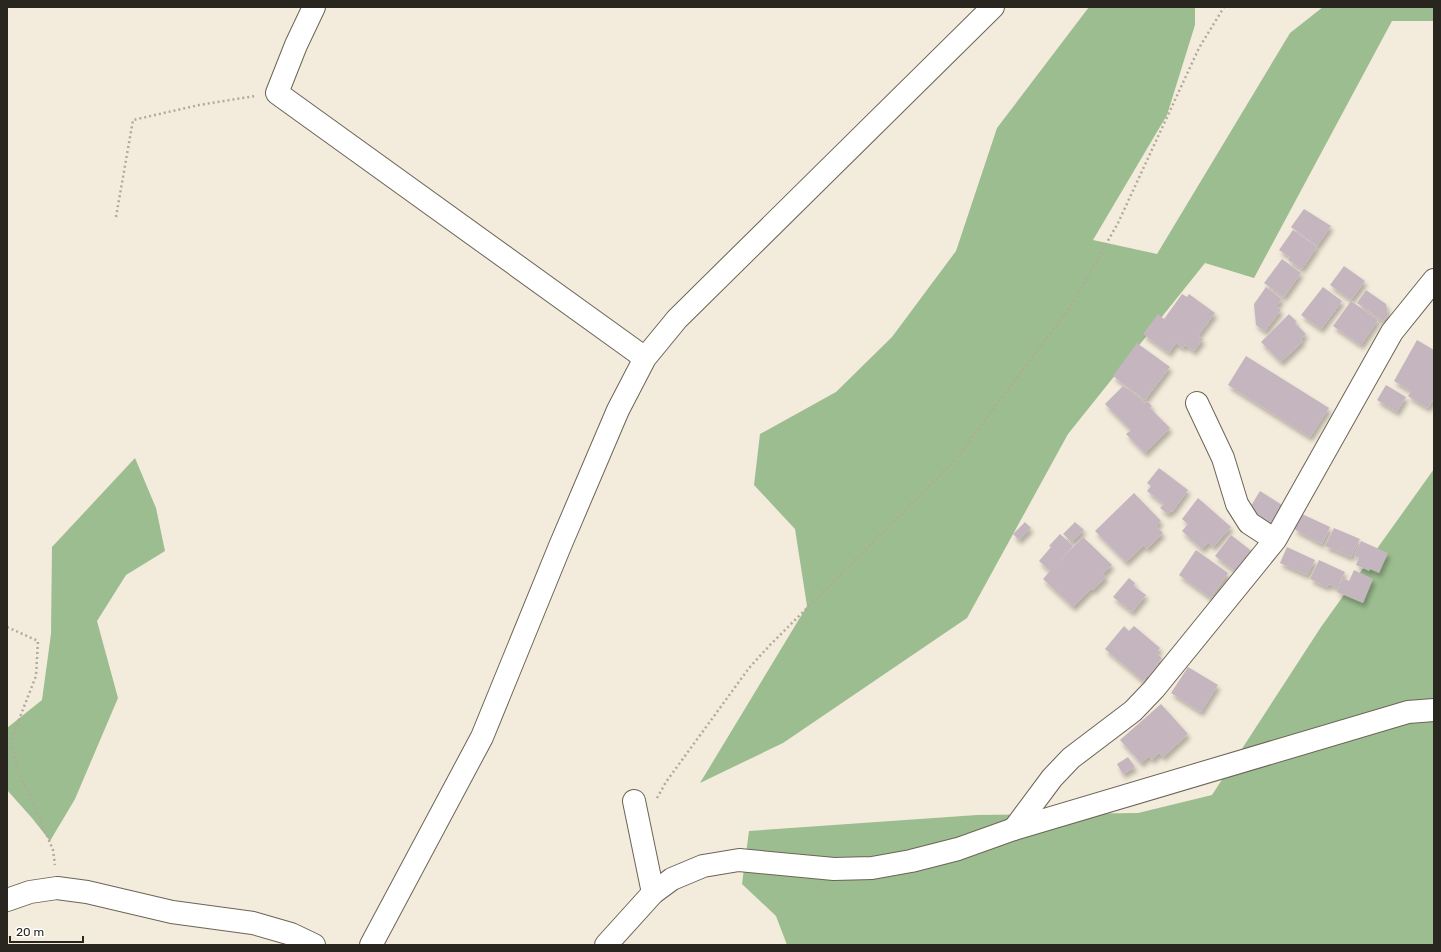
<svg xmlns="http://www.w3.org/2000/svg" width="1441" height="952" font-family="Rubik,sans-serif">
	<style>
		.forest { fill: #9cbd8f }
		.building { fill: #c5b5bf; filter: url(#shadow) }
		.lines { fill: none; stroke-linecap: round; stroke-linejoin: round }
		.street-casing { stroke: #6c6456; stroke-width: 24 }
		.secondary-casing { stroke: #6c6456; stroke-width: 24 }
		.path { stroke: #b0aa9d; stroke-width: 2.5; stroke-dasharray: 2 3; stroke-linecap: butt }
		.street { stroke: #fff; stroke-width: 22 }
		.secondary { stroke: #fff; stroke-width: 22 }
	</style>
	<defs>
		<filter id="shadow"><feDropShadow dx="2.5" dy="4.5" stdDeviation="2" flood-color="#0004"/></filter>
	</defs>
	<rect width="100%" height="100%" fill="#f3ebdb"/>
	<path class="forest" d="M1089,7H1195V25L1167,115L1093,240L1157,254L1290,33L1323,7H1434V21H1392L1254,278L1205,263L1068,434L967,618L783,743L700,783L807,606L795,529L754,485L760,434L836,392L892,337L956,251L997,128Z
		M135,458L156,508L165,551L126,575L97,621L118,698L75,799L50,841L32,818L7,790V728L42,700L51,634L52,547Z
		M1434,469V945H787L776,916L742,884L749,831L977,815L1138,813L1212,795L1321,627Z"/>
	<path class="building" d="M1304,209L1331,226L1317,246L1291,227Z
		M1293,230L1317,247L1302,269L1288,260L1290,257L1279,250Z
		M1282,259L1301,273L1284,297L1264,283Z
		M1344,266L1365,281L1351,300L1330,285Z
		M1266,287L1282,299L1276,306L1281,310L1265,331L1256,325L1254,304Z
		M1323,287L1342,301L1321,329L1301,315Z
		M1366,290L1386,304L1388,315L1383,321L1357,303Z
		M1182,294L1187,297L1189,294L1215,313L1198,336L1203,339L1194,351L1185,345L1183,348L1176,343L1169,353L1143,334L1158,314L1164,319Z
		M1351,301L1378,320L1361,345L1333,326Z
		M1289,314L1297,322L1295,323L1306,334L1301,339L1303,341L1281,362L1261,342Z
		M1417,340L1434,350V398L1428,408L1408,396L1411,391L1394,381Z
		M1137,343L1170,367L1145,400L1113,376Z
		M1246,356L1329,408L1310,437L1228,385Z
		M1386,385L1406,397L1397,412L1377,400Z
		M1123,386L1139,397L1145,403L1147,401L1152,406L1150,408L1170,428L1145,453L1126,434L1131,430L1105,404Z
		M1159,468L1188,490L1172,512L1171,510L1168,514L1160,508L1164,504L1147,491L1151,486L1147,483Z
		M1260,491L1282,505L1275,525L1249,509Z
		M1134,493L1161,521L1156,526L1163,533L1147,549L1144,545L1126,562L1095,531Z
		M1198,498L1231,527L1213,547L1209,542L1202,549L1182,531L1188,524L1182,519Z
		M1302,514L1330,527L1322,544L1294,529Z
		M1025,522L1031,528L1019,540L1013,534Z
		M1075,522L1084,530L1072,542L1063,534Z
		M1334,528L1360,539L1351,557L1325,546Z
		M1060,534L1073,546L1051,570L1083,537L1112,565L1103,574L1106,577L1093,590L1091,589L1073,607L1043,579L1050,571L1039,561L1051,547L1049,546Z
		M1231,535L1254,553L1239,574L1215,556Z
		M1361,541L1388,553L1379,573L1370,569L1369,571L1356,565L1359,558L1354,556Z
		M1287,547L1315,560L1307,575L1280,563Z
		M1196,550L1228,573L1211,598L1179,575Z
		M1319,560L1345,572L1337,588L1329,584L1327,587L1310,579Z
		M1354,570L1373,579L1363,603L1337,592L1343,578L1349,581Z
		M1129,578L1135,583L1134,586L1146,595L1132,612L1113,597Z
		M1124,626L1129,631L1134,626L1160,648L1156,653L1162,658L1157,664L1161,667L1151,679L1147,675L1143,681L1105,649Z
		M1188,667L1218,685L1201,712L1171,693Z
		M1161,704L1188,734L1163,757L1159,753L1152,760L1149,756L1141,763L1120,740Z
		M1128,757L1135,767L1123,774L1117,764Z"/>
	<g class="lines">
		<defs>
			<path id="street" d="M314,7L296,45L277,93L645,358
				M1197,403L1223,458L1237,504L1249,523L1275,540
				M634,801L653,893
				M1014,829L1052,778L1071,758L1133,711L1154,689L1275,540L1392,332L1434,280
				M7,900L30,892L57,888L87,892L172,912L253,923L291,934L314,945
				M371,945L482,737L560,546L618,410L645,358L677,319L993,7"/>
			<path id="secondary" d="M606,945L653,893L672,879L703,866L739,860L834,869L872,868L911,861L958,849L1014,829L1408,712L1434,710"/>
		</defs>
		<use href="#street" class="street-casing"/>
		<use href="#secondary" class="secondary-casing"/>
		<path class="path" d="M116,217L133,120L199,105L255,96
			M7,627L38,641L36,676L11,740L17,768L34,804L53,850L55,865
			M657,798L666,782L749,668L769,646L953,462L1071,306L1118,223L1199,48L1224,7"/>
		<use href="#street" class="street"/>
		<use href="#secondary" class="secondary"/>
	</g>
	<rect width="1441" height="952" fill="none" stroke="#292620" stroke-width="16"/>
	<path d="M10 936v6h73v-6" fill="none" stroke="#292620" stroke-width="2"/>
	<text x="16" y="936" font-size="12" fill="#292620" stroke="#ffffff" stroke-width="3" paint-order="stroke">20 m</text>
</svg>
